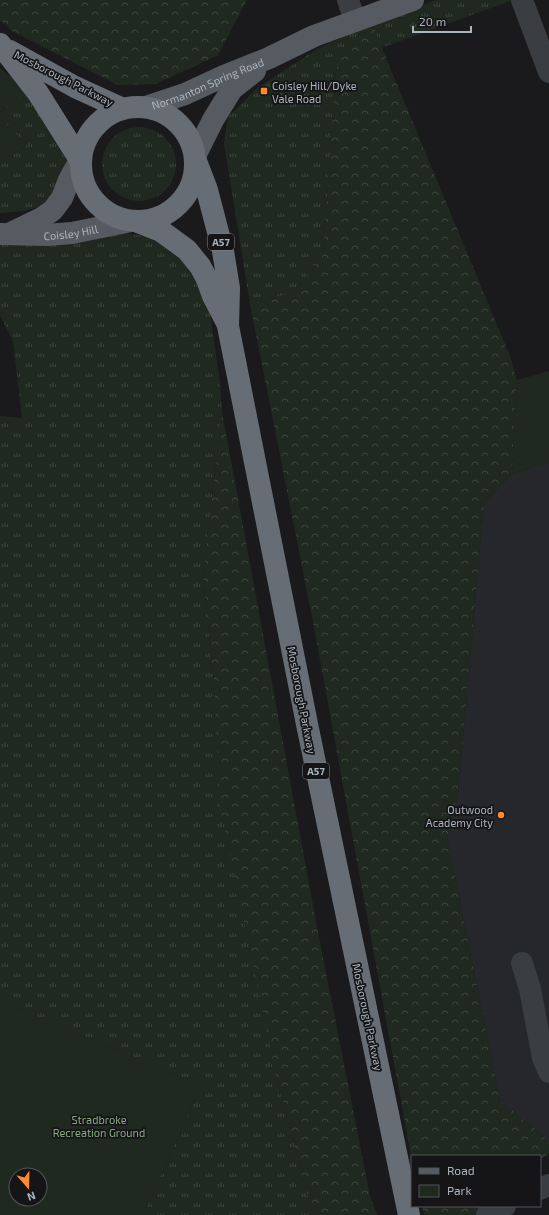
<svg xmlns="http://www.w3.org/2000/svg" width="549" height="1215" font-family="'Exo 2',sans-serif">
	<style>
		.built { fill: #26272a }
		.grass { fill: url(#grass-tufts) }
		.forest { fill: url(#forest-crowns) }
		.green { fill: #20291f; fill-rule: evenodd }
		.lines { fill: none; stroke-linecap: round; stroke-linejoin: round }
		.minor { stroke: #3a3d42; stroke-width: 22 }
		.major { stroke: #565b61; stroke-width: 22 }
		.highway { stroke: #666d74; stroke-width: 22 }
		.poi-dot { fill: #ff8a30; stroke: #151518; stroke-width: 1.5 }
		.labels { text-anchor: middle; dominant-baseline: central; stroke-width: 3.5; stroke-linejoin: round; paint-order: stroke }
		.shield { fill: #151518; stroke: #7e858c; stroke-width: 1 }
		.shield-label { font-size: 10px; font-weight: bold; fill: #abb5bd }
		.street-label { font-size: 11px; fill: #abb5bd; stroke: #151518 }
		.poi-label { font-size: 11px; fill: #abb5bd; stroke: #151518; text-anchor: start }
		.park-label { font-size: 11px; fill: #87aa81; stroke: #151518 }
	</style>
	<defs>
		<pattern id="grass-tufts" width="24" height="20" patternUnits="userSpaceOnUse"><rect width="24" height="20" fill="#20291f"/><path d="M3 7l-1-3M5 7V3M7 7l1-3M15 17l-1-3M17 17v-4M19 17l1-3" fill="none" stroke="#3e463e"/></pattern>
		<pattern id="forest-crowns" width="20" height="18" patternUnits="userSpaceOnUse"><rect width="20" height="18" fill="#20291f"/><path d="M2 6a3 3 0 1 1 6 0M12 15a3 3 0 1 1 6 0" fill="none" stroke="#3e463e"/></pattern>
	</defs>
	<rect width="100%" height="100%" fill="#1a1a1d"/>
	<path class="built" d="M549,462V1140L500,1101L447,837L458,794L484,503L512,474Z"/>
	<path class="grass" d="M436,0H513L381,48L372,24L336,68L323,255L293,293L250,304L224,143L228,117L257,88L317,49L372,24Z
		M28,89L50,122L66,159L64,178L52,195L38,207L24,211L0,213V161L27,145L0,118V112Z
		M102 164a37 37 0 1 1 74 0a37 37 0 1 1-74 0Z
		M124,233L158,238L183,258L203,288L210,313L220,383L222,412L203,575L214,682L277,1080L313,1215H143L201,1085L0,1001V416L22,418L13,341L0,316V235Z"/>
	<path class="forest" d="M0,0H247L218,55L156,84L118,85L12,31L0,20Z
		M372,24L510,356L517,380L512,474L484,503L458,794L447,837L500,1101L549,1140V1154L540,1159V1156H412V1161L314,627L250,304L293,293L323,255L336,68L352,42Z
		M222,412L317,927L370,1196L377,1215H313L277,1080L220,806L214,682L203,575Z
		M422,1206H497L500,1215H424Z"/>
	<path class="green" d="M0,68L28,89L0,112Z
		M0,118L27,145L0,161Z
		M549,371V462L512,474L517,380Z
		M0,1001L201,1085L143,1215H0ZM16,1175H40V1199H16Z"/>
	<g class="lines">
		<path class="minor" d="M348,0L355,21
			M522,0L549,72
			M522,963L530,989L543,1058L549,1072
			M540,1189L549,1185
			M487,1215L505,1206"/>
		<g class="major">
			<path id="s1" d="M146,107L185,94L224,76L269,58L314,36L413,0"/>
			<path d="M195,156L213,120L232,89L255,71"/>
			<path d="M13,232L42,218L53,210L62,198L69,180L80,160"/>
			<path id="s2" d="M0,234L47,235L72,233L131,221"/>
		</g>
		<path class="highway" d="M0,44L38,93L80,160
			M10,51L75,87L123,109
			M81 164a57 57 0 1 1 114 0a57 57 0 1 1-114 0Z
			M196,161L207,190L223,251L229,288L228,326L308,729L409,1215
			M138,222L161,231L187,250L200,266L207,279L213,296L227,323"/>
	</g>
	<g class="poi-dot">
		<rect x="260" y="87" width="8" height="8" rx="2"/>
		<circle cx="501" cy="815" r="4"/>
	</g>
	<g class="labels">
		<g class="shield">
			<rect x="208" y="234" width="26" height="16" rx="3"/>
			<rect x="303" y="763" width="26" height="16" rx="3"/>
		</g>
		<g class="shield-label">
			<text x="221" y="242">A57</text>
			<text x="316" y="771">A57</text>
		</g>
		<g class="street-label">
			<text transform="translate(64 78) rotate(27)">Mosborough Parkway</text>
			<text stroke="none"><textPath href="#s1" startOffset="66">Normanton Spring Road</textPath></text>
			<text stroke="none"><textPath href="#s2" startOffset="71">Coisley Hill</textPath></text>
			<text transform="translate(302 700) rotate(79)">Mosborough Parkway</text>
			<text transform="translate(368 1017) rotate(78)">Mosborough Parkway</text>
		</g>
		<g class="poi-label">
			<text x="272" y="85">Coisley Hill/Dyke<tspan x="272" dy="13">Vale Road</tspan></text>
			<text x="493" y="809" text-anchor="end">Outwood<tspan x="493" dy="13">Academy City</tspan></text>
		</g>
		<g class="park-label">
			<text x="99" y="1119">Stradbroke<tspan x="99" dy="13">Recreation Ground</tspan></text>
		</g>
	</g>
	<rect x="411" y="1155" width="130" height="52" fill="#151518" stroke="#51555a"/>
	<rect x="419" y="1168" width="20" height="6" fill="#565b61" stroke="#51555a"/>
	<text x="447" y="1175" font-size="12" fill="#abb5bd">Road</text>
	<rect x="419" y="1185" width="20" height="12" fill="#20291f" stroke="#51555a"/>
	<text x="447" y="1195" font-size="12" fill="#abb5bd">Park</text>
	<g transform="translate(28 1187) rotate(160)"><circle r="19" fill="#151518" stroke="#51555a"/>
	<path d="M0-3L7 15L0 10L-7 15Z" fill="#ff8a30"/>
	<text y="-6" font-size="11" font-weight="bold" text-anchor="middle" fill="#abb5bd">N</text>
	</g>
	<path d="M413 26v6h58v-6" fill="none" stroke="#abb5bd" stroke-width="2"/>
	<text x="419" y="26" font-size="12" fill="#abb5bd" stroke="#151518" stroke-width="3" paint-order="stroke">20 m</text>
</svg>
